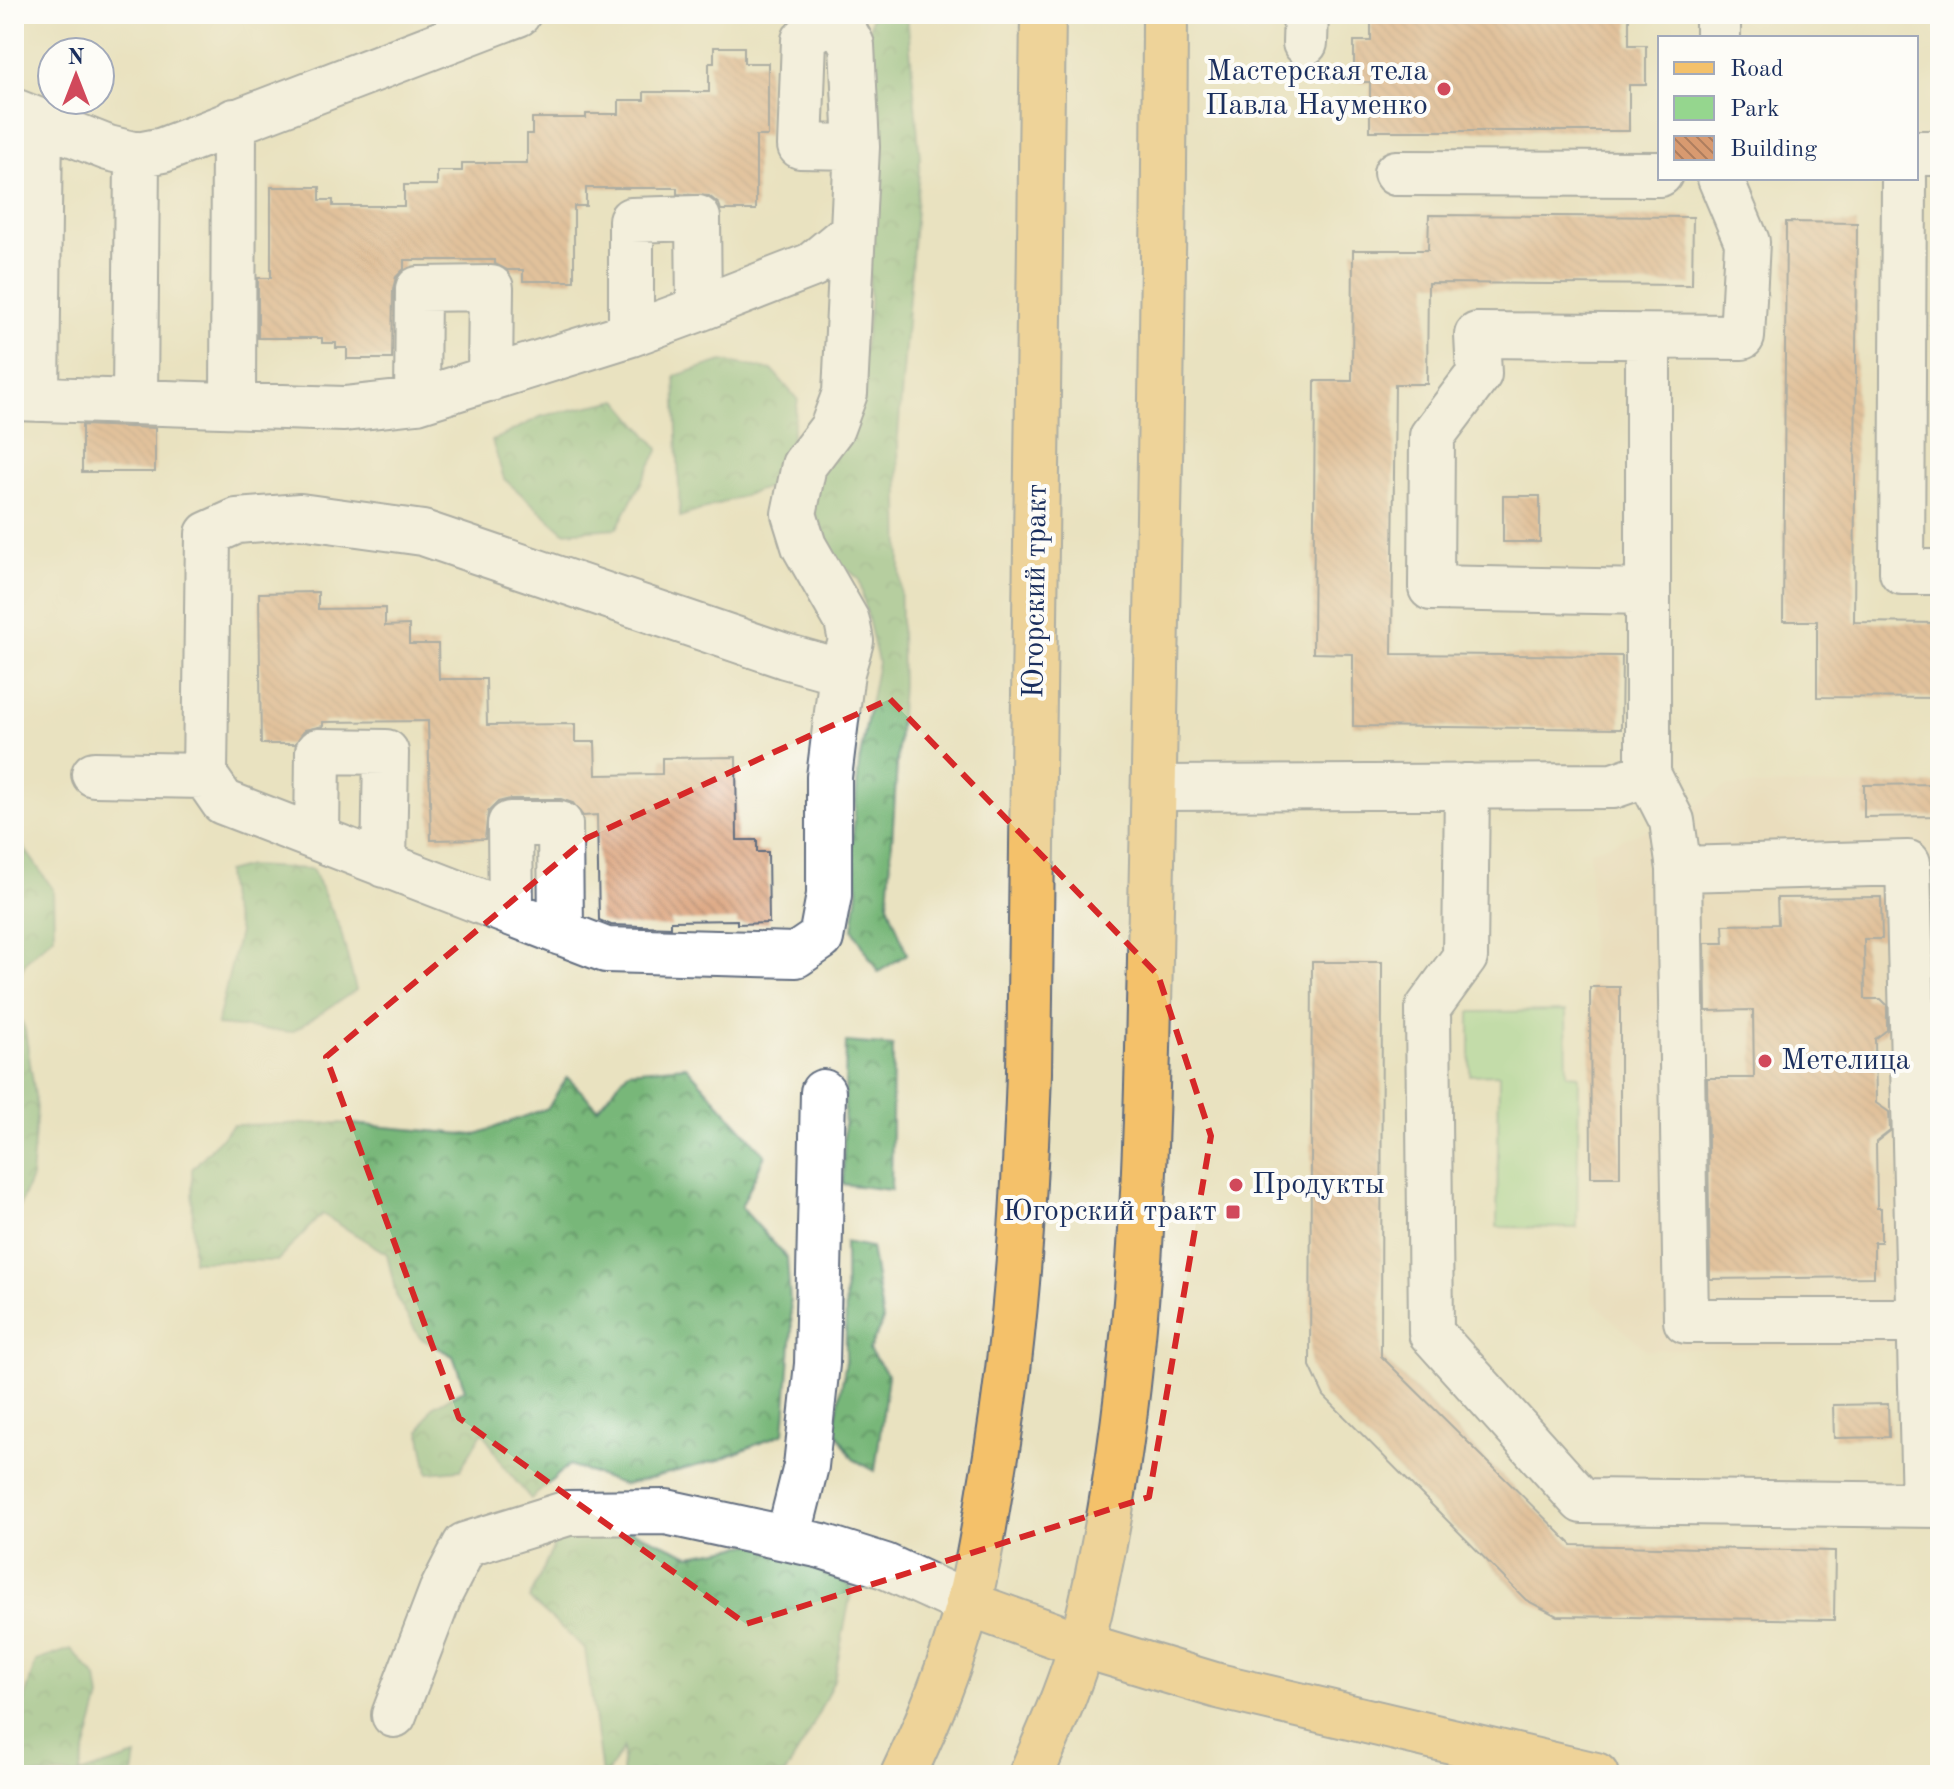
<svg xmlns="http://www.w3.org/2000/svg" width="1954" height="1789" font-family="'Old Standard TT',serif">
  <style>
    .built { fill: #ead8ba }
    .green { fill: #95d68e; stroke: #588276; stroke-width: 2 }
    .forest { fill: url(#forest-crowns); stroke: #4a736c; stroke-width: 2 }
    .building { fill: url(#building-back-hatch) }
    .lines { fill: none; stroke-linecap: round; stroke-linejoin: round }
    .minor-casing { stroke: #636e80; stroke-width: 48 }
    .major-casing { stroke: #636e80; stroke-width: 48 }
    .minor { stroke: #fff; stroke-width: 44 }
    .major { stroke: #f4c16b; stroke-width: 44 }
    .marked { fill: none; stroke: #d62828; stroke-width: 6; stroke-dasharray: 16 10; stroke-linejoin: round }
    .poi-dot { fill: #d1495b; stroke: #fdfcf7; stroke-width: 3 }
    .labels { text-anchor: middle; dominant-baseline: central; stroke-width: 8; stroke-linejoin: round; paint-order: stroke }
    .poi-label { font-size: 30px; fill: #1b2f5e; stroke: #fdfcf7; text-anchor: end }
    .street-label { font-size: 30px; fill: #1b2f5e; stroke: #fdfcf7 }
  </style>
  <defs>
    <pattern id="forest-crowns" width="20" height="18" patternUnits="userSpaceOnUse" patternTransform="scale(2)"><rect width="20" height="18" fill="#78b779"/><path d="M2 6a3 3 0 1 1 6 0M12 15a3 3 0 1 1 6 0" fill="none" stroke="#629566"/></pattern>
    <pattern id="building-back-hatch" width="6" height="6" patternUnits="userSpaceOnUse" patternTransform="scale(2)"><rect width="6" height="6" fill="#d89a70"/><path d="M-1 5l2 2M0 0l6 6M5-1l2 2" fill="none" stroke="#ae7e5f"/></pattern>
  </defs>
  <rect width="100%" height="100%" fill="#fdfcf7"/>
  <filter id="ink" filterUnits="userSpaceOnUse"><feTurbulence type="fractalNoise" baseFrequency=".0125" numOctaves="2"/><feDisplacementMap in="SourceGraphic" scale="16" xChannelSelector="R" yChannelSelector="G"/><feConvolveMatrix kernelMatrix="1 2 1 2 8 2 1 2 1" color-interpolation-filters="sRGB"/></filter>
  <filter id="wash" filterUnits="userSpaceOnUse"><feTurbulence type="fractalNoise" baseFrequency=".006" numOctaves="4" result="noise"/><feDisplacementMap in="SourceGraphic" scale="32" xChannelSelector="R" yChannelSelector="G"/><feGaussianBlur stdDeviation="1.8" result="paint"/><feColorMatrix in="noise" values="0 0 0 0 0 0 0 0 0 0 0 0 0 0 0 0 0 1.4 0 .05"/><feComposite in="paint" operator="in"/></filter>
  <g filter="url(#wash)">
    <rect width="100%" height="100%" fill="#e9e2c0"/>
    <path class="built" d="M 1940,784 L 1940,1344 L 1646,1350 L 1592,1301 L 1590,851 L 1672,821 L 1726,786 Z"/>
    <path class="green" d="M 1566,1011 L 1567,1074 L 1579,1075 L 1577,1228 L 1497,1227 L 1499,1074 L 1470,1075 L 1470,1012 Z"/>
    <path class="forest" d="M 872,14 L 907,14 L 920,158 L 898,436 L 902,685 L 888,904 L 907,954 L 878,972 L 853,929 L 858,890 L 852,846 L 859,763 L 878,662 L 859,579 L 811,538 L 816,447 L 851,442 L 870,305 L 864,63 Z
      M 722,361 L 772,370 L 798,400 L 791,441 L 772,486 L 680,517 L 675,376 Z
      M 618,400 L 659,449 L 617,528 L 564,532 L 504,479 L 492,441 L 542,416 Z
      M 14,841 L 20,842 L 53,889 L 54,936 L 27,960 L 14,985 Z
      M 249,866 L 312,869 L 340,928 L 356,990 L 292,1032 L 217,1025 L 239,932 L 229,902 L 226,872 Z
      M 14,1003 L 25,1030 L 37,1108 L 31,1178 L 14,1219 Z
      M 846,1042 L 893,1046 L 891,1190 L 843,1184 Z
      M 686,1066 L 765,1155 L 741,1207 L 787,1258 L 792,1330 L 784,1433 L 719,1460 L 624,1485 L 569,1465 L 531,1499 L 503,1466 L 483,1431 L 460,1470 L 428,1473 L 420,1431 L 432,1407 L 465,1389 L 453,1356 L 420,1338 L 397,1299 L 387,1254 L 322,1214 L 277,1261 L 193,1261 L 192,1169 L 233,1125 L 341,1123 L 474,1135 L 548,1108 L 567,1077 L 598,1108 L 628,1071 Z
      M 845,1242 L 871,1247 L 883,1321 L 869,1350 L 888,1375 L 875,1471 L 853,1459 L 834,1428 L 846,1361 Z
      M 618,1525 L 690,1555 L 761,1543 L 817,1559 L 852,1588 L 834,1680 L 807,1738 L 784,1775 L 622,1775 L 623,1748 L 606,1775 L 602,1775 L 585,1649 L 529,1599 L 555,1543 Z
      M 71,1649 L 97,1678 L 100,1698 L 79,1774 L 136,1756 L 133,1775 L 14,1775 L 14,1733 L 36,1661 Z"/>
    <g id="blocks">
      <path class="building" d="M 1371,14 L 1629,14 L 1629,45 L 1646,45 L 1646,85 L 1629,85 L 1629,131 L 1370,131 L 1370,82 L 1354,82 L 1354,41 L 1371,41 Z
        M 714,47 L 744,47 L 744,63 L 768,63 L 768,136 L 756,136 L 756,210 L 721,210 L 719,204 L 709,196 L 677,194 L 677,188 L 586,188 L 586,206 L 574,206 L 574,281 L 523,281 L 523,270 L 507,270 L 495,264 L 495,260 L 404,260 L 404,269 L 396,277 L 393,289 L 392,359 L 347,359 L 347,348 L 336,348 L 336,343 L 322,343 L 322,338 L 258,338 L 258,278 L 271,278 L 271,187 L 320,187 L 320,200 L 333,200 L 333,206 L 404,206 L 404,185 L 437,185 L 437,171 L 462,171 L 462,163 L 527,163 L 527,134 L 532,134 L 532,118 L 586,118 L 586,114 L 619,114 L 619,100 L 644,100 L 644,92 L 709,92 L 709,63 L 714,63 Z
        M 1429,215 L 1693,217 L 1692,285 L 1428,283 L 1427,384 L 1395,384 L 1392,654 L 1622,656 L 1621,729 L 1353,726 L 1353,654 L 1313,653 L 1315,381 L 1352,381 L 1353,250 L 1428,250 Z
        M 1786,222 L 1857,223 L 1854,622 L 1940,623 L 1940,698 L 1817,697 L 1817,621 L 1783,621 Z
        M 82,425 L 155,428 L 155,472 L 82,472 Z
        M 1503,496 L 1540,496 L 1540,542 L 1503,542 Z
        M 318,592 L 318,609 L 385,608 L 385,626 L 409,625 L 409,644 L 438,644 L 439,679 L 486,679 L 487,725 L 575,724 L 575,742 L 595,742 L 596,775 L 662,774 L 662,758 L 736,757 L 737,840 L 757,840 L 757,852 L 768,852 L 769,923 L 737,924 L 737,920 L 671,921 L 671,927 L 611,925 L 599,920 L 597,815 L 583,816 L 573,803 L 561,799 L 510,799 L 498,802 L 488,812 L 485,839 L 431,840 L 428,721 L 323,722 L 323,726 L 305,730 L 295,744 L 261,744 L 259,593 Z
        M 1940,784 L 1940,816 L 1864,817 L 1864,785 Z
        M 1881,897 L 1882,939 L 1864,939 L 1865,999 L 1881,999 L 1887,1005 L 1887,1030 L 1875,1039 L 1876,1103 L 1889,1112 L 1890,1131 L 1876,1142 L 1877,1208 L 1881,1208 L 1881,1242 L 1874,1242 L 1874,1277 L 1710,1279 L 1707,1078 L 1754,1078 L 1753,1010 L 1706,1011 L 1705,943 L 1724,943 L 1723,925 L 1778,924 L 1777,898 Z
        M 1312,962 L 1382,962 L 1381,1356 L 1572,1545 L 1835,1551 L 1834,1620 L 1557,1616 L 1526,1600 L 1324,1396 L 1310,1366 Z
        M 1590,987 L 1620,987 L 1620,1177 L 1591,1177 Z
        M 1888,1404 L 1889,1437 L 1834,1438 L 1833,1405 Z"/>
    </g>
  </g>
  <g filter="url(#ink)">
    <use href="#blocks" fill-opacity="0" stroke="#636e80" stroke-width="2"/>
    <g class="lines">
      <defs>
        <path id="minor" d="M 830,14 L 804,40 L 800,146 L 857,147
          M 835,14 L 852,45 L 857,147 L 845,393 L 832,428 L 804,465 L 794,514 L 804,546 L 847,621 L 851,641 L 842,672 L 829,777 L 829,895 L 821,938 L 796,955 L 606,950 L 223,802 L 205,776 L 208,534 L 237,521 L 300,516 L 423,533 L 785,656 L 842,672
          M 1718,14 L 1718,38
          M 1305,43 L 1306,14
          M 14,111 L 108,148 L 137,155 L 163,150 L 518,14
          M 1916,153 L 1940,153
          M 1396,173 L 1660,174
          M 1904,178 L 1902,572 L 1940,572
          M 631,334 L 631,220 L 698,218 L 699,309
          M 1648,337 L 1648,774 L 1672,821 L 1679,869 L 1686,1321 L 1919,1321
          M 14,398 L 344,409 L 417,401 L 631,334 L 699,309 L 812,265 L 853,231
          M 37,399 L 40,121
          M 417,401 L 418,289 L 491,288 L 490,379
          M 135,402 L 137,155
          M 233,405 L 234,121
          M 1648,592 L 1431,588 L 1432,436 L 1479,374 L 1477,335 L 1742,337 L 1747,242 L 1720,178
          M 94,774 L 205,776
          M 1467,786 L 1465,957 L 1428,1008 L 1431,1333 L 1582,1501 L 1940,1505
          M 1154,788 L 1613,786 L 1648,774
          M 317,838 L 318,751 L 386,752 L 384,865
          M 1679,869 L 1908,863 L 1924,1505
          M 511,913 L 510,824 L 560,824 L 561,933
          M 788,1538 L 806,1466 L 817,1364 L 823,1092
          M 394,1715 L 441,1592 L 465,1545 L 568,1513 L 666,1512 L 822,1546 L 885,1566 L 968,1604"/>
        <path id="major" d="M 968,1604 L 1082,1645 L 1218,1686 L 1596,1775
          M 903,1775 C 929,1721 952,1662 968,1604 C 978,1567 984,1528 990,1491 C 1015,1352 1024,1213 1029,1073 L 1043,14
          M 1031,1775 C 1049,1732 1070,1687 1082,1642 C 1148,1388 1146,1122 1152,862 C 1158,579 1164,297 1165,14"/>
      </defs>
      <use href="#minor" class="minor-casing"/>
      <use href="#major" class="major-casing"/>
      <use href="#minor" class="minor"/>
      <use href="#major" class="major"/>
    </g>
  </g>
  <path d="M0 0H1954V1789H0ZM 890,699 L 1158,975 L 1211,1136 L 1149,1497 L 746,1624 L 459,1418 L 326,1057 L 587,838 Z" fill="#e9e2c0" fill-opacity=".55" fill-rule="evenodd"/>
  <path class="marked" d="M 890,699 L 1158,975 L 1211,1136 L 1149,1497 L 746,1624 L 459,1418 L 326,1057 L 587,838 Z"/>
  <g class="poi-dot">
    <circle cx="1444" cy="89" r="8"/>
    <circle cx="1765" cy="1061" r="8"/>
    <circle cx="1236" cy="1185" r="8"/>
    <rect x="1225" y="1204" width="16" height="16" rx="4"/>
  </g>
  <g class="labels">
    <g class="poi-label">
      <text x="1428" y="72">Мастерская тела<tspan x="1428" dy="34">Павла Науменко</tspan></text>
      <text x="1781" y="1061" text-anchor="start">Метелица</text>
      <text x="1252" y="1185" text-anchor="start">Продукты</text>
      <text x="1217" y="1212">Югорский тракт</text>
    </g>
    <g class="street-label">
      <text transform="translate(1036 591) rotate(-89)">Югорский тракт</text>
    </g>
  </g>
  <rect width="1954" height="1789" fill="none" stroke="#fdfcf7" stroke-width="48"/>
  <rect x="1658" y="36" width="260" height="144" fill="#fdfcf7" stroke="#a3aaba" stroke-width="2"/>
  <rect x="1674" y="62" width="40" height="12" fill="#f4c16b" stroke="#a3aaba" stroke-width="2"/>
  <text x="1730" y="76" font-size="24" fill="#1b2f5e">Road</text>
  <rect x="1674" y="96" width="40" height="24" fill="#95d68e" stroke="#a3aaba" stroke-width="2"/>
  <text x="1730" y="116" font-size="24" fill="#1b2f5e">Park</text>
  <rect x="1674" y="136" width="40" height="24" fill="url(#building-back-hatch)" stroke="#a3aaba" stroke-width="2"/>
  <text x="1730" y="156" font-size="24" fill="#1b2f5e">Building</text>
  <g transform="translate(76 76)"><circle r="38" fill="#fdfcf7" stroke="#a3aaba" stroke-width="2"/>
  <path d="M0-6L14 30L0 20L-14 30Z" fill="#d1495b"/>
  <text y="-12" font-size="22" font-weight="bold" text-anchor="middle" fill="#1b2f5e">N</text>
  </g>
</svg>
